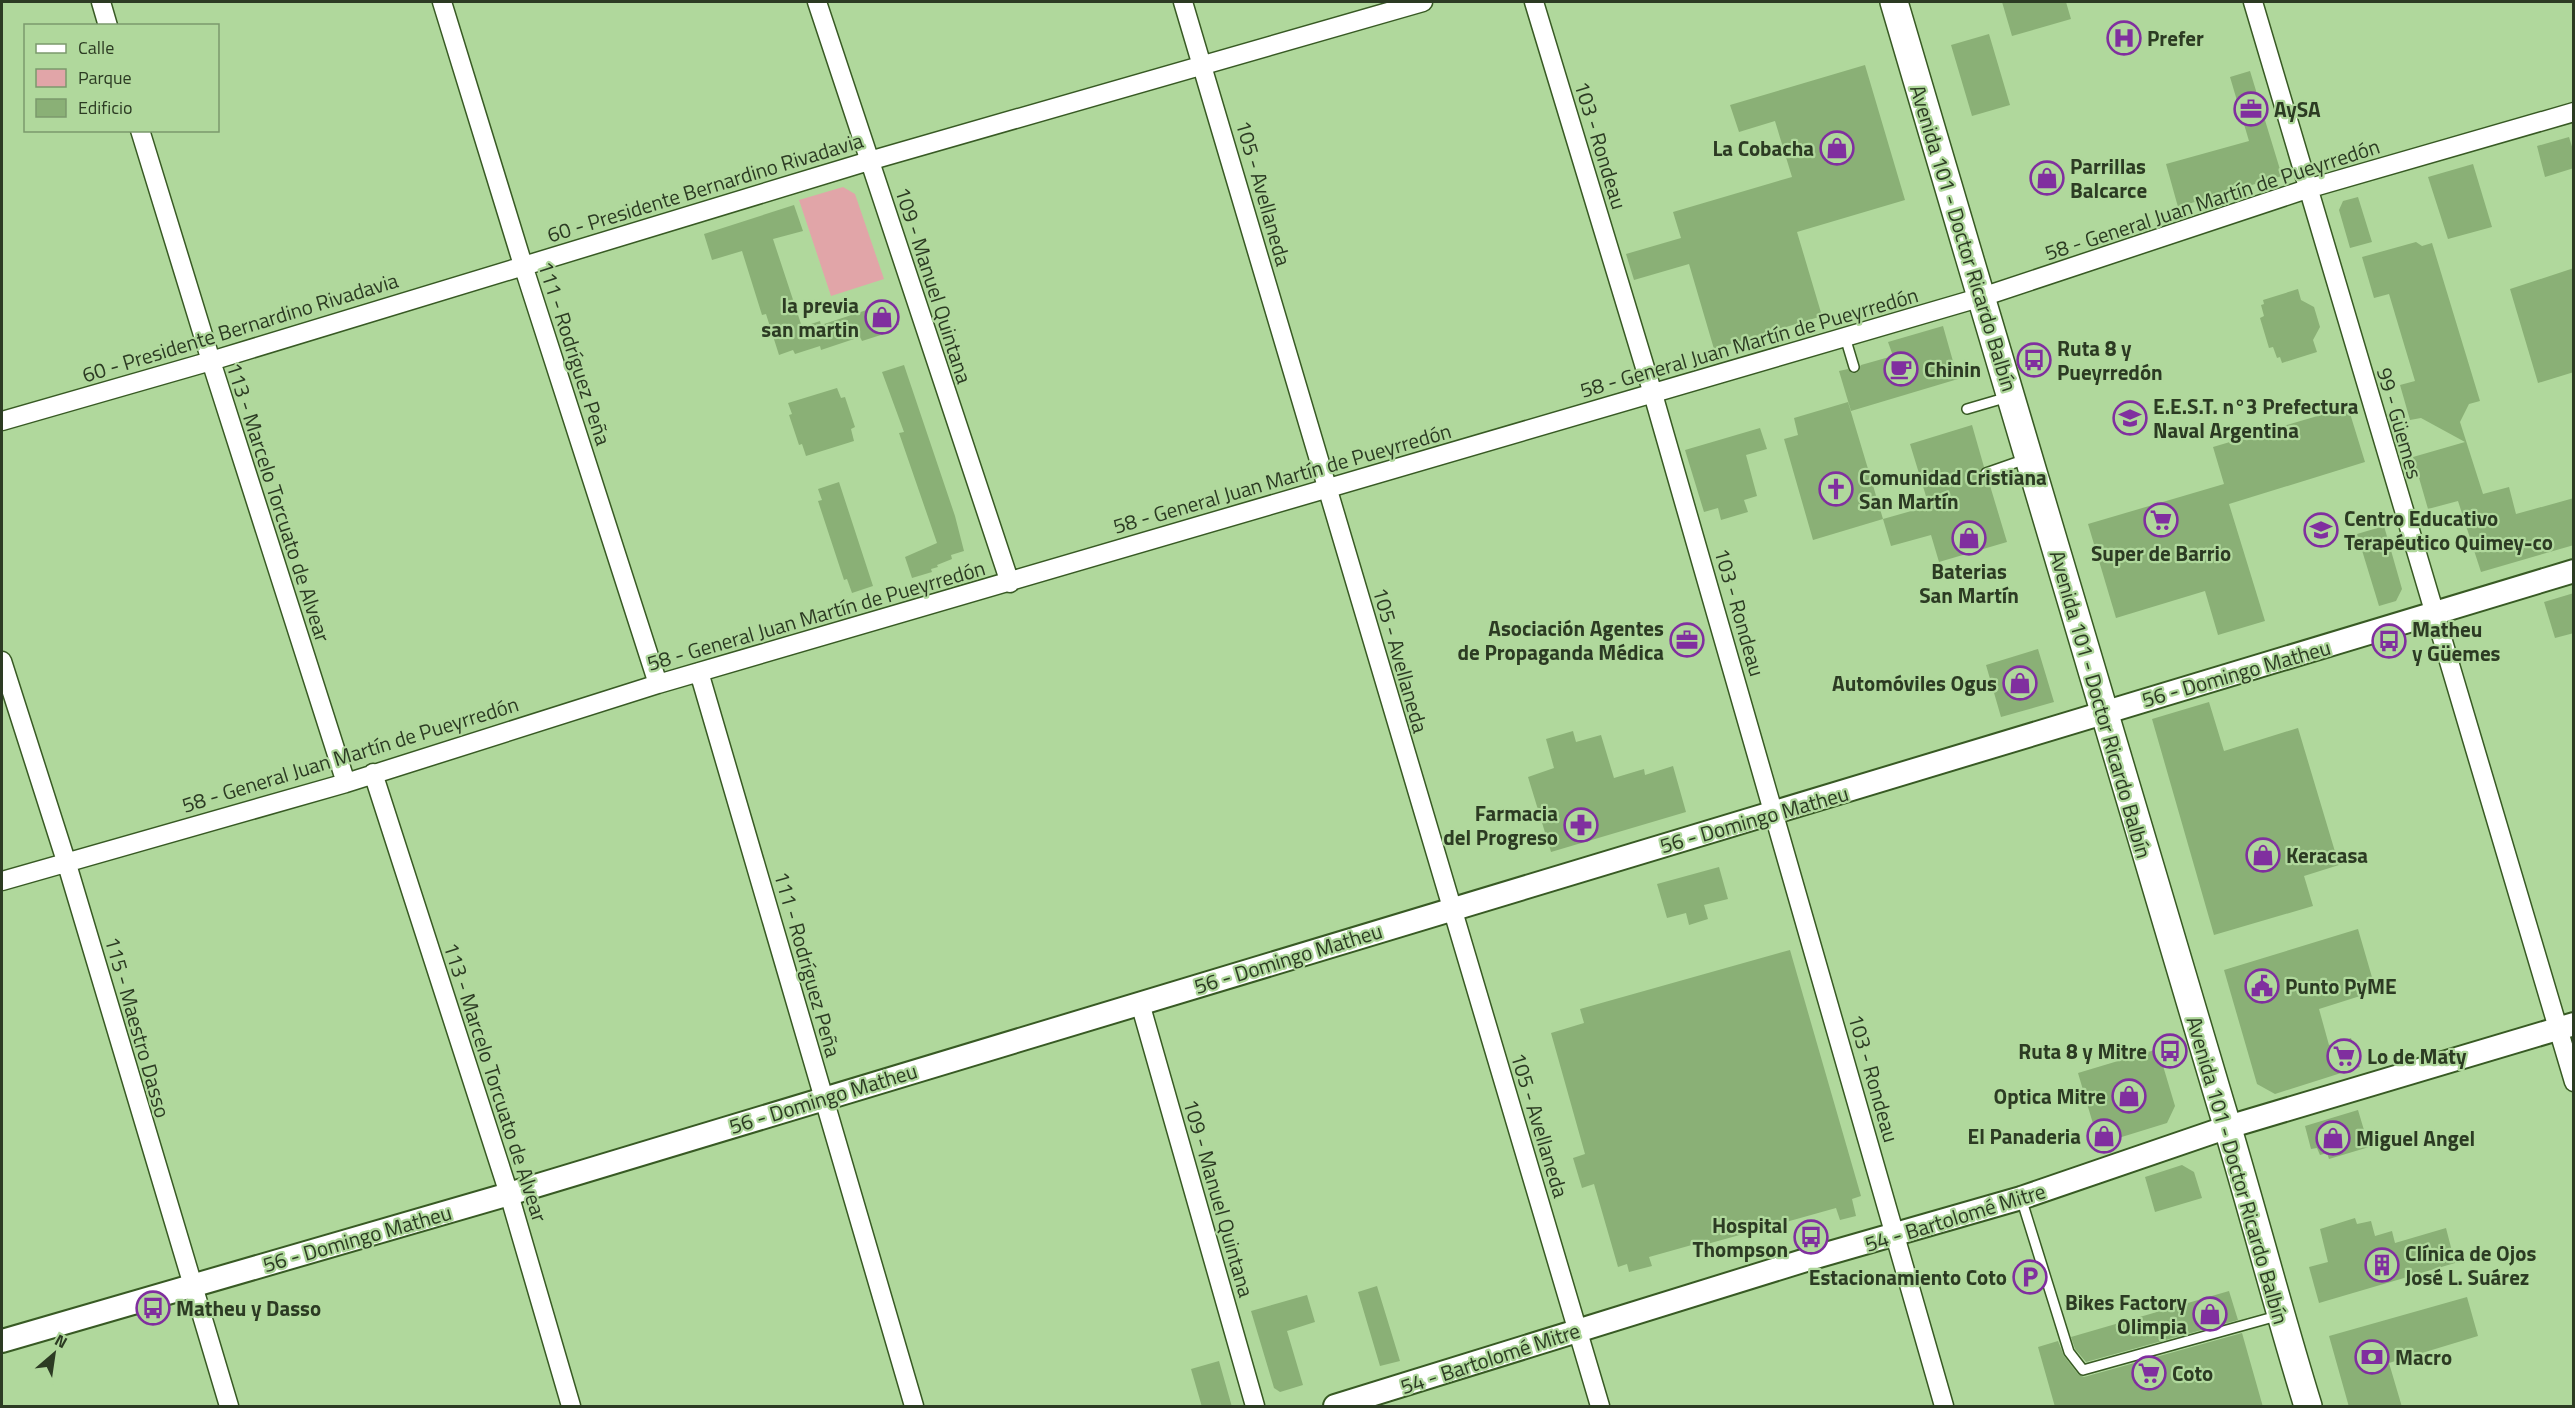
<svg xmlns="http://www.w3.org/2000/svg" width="2575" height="1408" font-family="'Titillium Web',sans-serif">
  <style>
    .green { fill: #e1a5a8 }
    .building { fill: #8ab076 }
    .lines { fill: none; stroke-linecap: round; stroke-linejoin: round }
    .service-casing { stroke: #385a24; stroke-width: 12 }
    .minor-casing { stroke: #385a24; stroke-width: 21 }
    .tertiary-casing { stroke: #385a24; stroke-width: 26 }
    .primary-casing { stroke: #385a24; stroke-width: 30 }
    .service { stroke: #fff; stroke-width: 9 }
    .minor { stroke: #fff; stroke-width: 18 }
    .tertiary { stroke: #fff; stroke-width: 22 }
    .primary { stroke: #fff; stroke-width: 27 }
    .labels { text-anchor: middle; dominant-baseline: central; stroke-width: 4.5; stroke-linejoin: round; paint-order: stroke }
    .poi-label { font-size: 21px; font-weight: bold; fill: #2c3b23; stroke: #b0d89c; text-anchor: start }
    .street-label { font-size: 21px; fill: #2c3b23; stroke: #b0d89c }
  </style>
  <rect width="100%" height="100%" fill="#b0d89c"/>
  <path class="green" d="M 843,187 L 855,194 L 884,279 L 831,296 L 799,200 Z"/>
  <path class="building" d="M 2002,2 L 2066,2 L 2071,19 L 2012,36 Z
    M 1989,34 L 2010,105 L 1972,116 L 1951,45 Z
    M 1865,65 L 1905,200 L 1797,232 L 1822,316 L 1714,349 L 1689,264 L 1634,280 L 1626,254 L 1681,238 L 1673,212 L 1792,177 L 1775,121 L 1739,132 L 1730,105 Z
    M 2250,71 L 2282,176 L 2178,207 L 2166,164 L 2249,141 L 2230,77 Z
    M 2569,137 L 2574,153 L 2574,168 L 2545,177 L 2537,146 Z
    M 2473,164 L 2492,227 L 2448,239 L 2428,177 Z
    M 2358,197 L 2372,242 L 2350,248 L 2339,210 L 2343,201 Z
    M 794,205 L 803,231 L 773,239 L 802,327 L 820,321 L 821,325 L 891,302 L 899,325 L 885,327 L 887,333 L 862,341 L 860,337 L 821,350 L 820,346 L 795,354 L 793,350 L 779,355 L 766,314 L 762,315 L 742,251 L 712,260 L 704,234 Z
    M 2416,242 L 2422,246 L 2432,243 L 2480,401 L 2469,404 L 2460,422 L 2483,494 L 2509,487 L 2516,514 L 2574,498 L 2574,545 L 2481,572 L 2458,501 L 2428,509 L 2413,457 L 2465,442 L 2421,418 L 2410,420 L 2400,385 L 2415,381 L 2389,294 L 2374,298 L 2362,257 Z
    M 2574,268 L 2574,372 L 2538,383 L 2510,289 Z
    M 2298,289 L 2301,300 L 2314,307 L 2320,327 L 2313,340 L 2317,352 L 2282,363 L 2280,357 L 2277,358 L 2273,347 L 2269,348 L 2260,318 L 2264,316 L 2261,305 L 2264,304 L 2263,300 Z
    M 1943,326 L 1958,379 L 1851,411 L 1839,371 L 1848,369 L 1852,373 L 1856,373 L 1861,365 L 1893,356 L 1888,342 Z
    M 904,365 L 955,516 L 964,551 L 951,555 L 952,559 L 937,565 L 938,567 L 931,569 L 932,572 L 912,578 L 905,557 L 937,543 L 899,433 L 904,432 L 882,372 Z
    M 837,388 L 841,398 L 845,397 L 855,427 L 851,429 L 854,441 L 806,456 L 802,444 L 799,445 L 789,415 L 792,414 L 788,403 Z
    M 1848,402 L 1883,519 L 1813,540 L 1784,439 L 1798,435 L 1794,418 Z
    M 2348,407 L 2365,462 L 2229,504 L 2265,621 L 2218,635 L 2205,591 L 2116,618 L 2088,524 L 2224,484 L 2213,447 Z
    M 1972,425 L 1984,467 L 1980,475 L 1982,478 L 1988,479 L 2007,542 L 1939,562 L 1931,535 L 1891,546 L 1883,519 L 1929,506 L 1910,444 Z
    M 1760,428 L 1767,449 L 1746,455 L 1757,496 L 1744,500 L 1748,512 L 1721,520 L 1718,508 L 1704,512 L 1685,450 Z
    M 839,482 L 873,586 L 852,593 L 847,579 L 844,580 L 818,501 L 822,500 L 818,489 Z
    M 2384,526 L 2402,589 L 2396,601 L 2379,606 L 2357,534 Z
    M 2574,593 L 2574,633 L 2555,638 L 2544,602 Z
    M 2038,649 L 2054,702 L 2001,717 L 1986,665 Z
    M 2209,702 L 2224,751 L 2298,728 L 2339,865 L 2304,876 L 2313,906 L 2214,935 L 2152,719 Z
    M 1573,731 L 1576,742 L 1601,735 L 1614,778 L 1644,769 L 1645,775 L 1673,766 L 1686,812 L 1551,852 L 1528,777 L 1554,768 L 1546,739 Z
    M 1719,867 L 1728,899 L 1704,905 L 1708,919 L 1689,925 L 1686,913 L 1667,918 L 1657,884 Z
    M 2358,929 L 2376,991 L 2319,1009 L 2329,1045 L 2351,1038 L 2360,1067 L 2275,1094 L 2257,1084 L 2224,970 Z
    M 1790,950 L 1861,1196 L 1852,1199 L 1856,1216 L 1840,1220 L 1836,1208 L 1718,1241 L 1707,1244 L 1706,1241 L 1649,1257 L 1652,1266 L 1629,1272 L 1627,1264 L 1618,1267 L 1594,1184 L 1582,1188 L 1573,1158 L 1585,1154 L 1551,1033 L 1584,1023 L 1580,1009 Z
    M 2158,1049 L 2175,1106 L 2167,1123 L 2099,1144 L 2078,1073 Z
    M 2358,1110 L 2369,1147 L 2329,1159 L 2327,1153 L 2320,1155 L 2317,1148 L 2311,1149 L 2305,1126 Z
    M 2182,1165 L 2194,1172 L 2202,1198 L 2155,1212 L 2145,1177 Z
    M 2355,1218 L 2357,1224 L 2371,1221 L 2375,1236 L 2392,1231 L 2395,1243 L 2446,1228 L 2455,1263 L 2319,1303 L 2309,1267 L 2328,1262 L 2320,1229 Z
    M 1377,1286 L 1400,1361 L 1380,1366 L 1358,1292 Z
    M 2229,1291 L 2238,1320 L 2086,1362 L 2075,1349 L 2071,1337 Z
    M 1307,1295 L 1315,1322 L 1287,1331 L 1303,1385 L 1280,1392 L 1274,1388 L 1251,1311 Z
    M 2467,1297 L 2478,1336 L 2389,1363 L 2402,1407 L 2349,1407 L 2329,1336 Z
    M 2242,1333 L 2263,1407 L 2055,1407 L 2038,1347 L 2058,1341 L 2064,1356 L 2078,1374 L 2084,1377 Z
    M 1219,1361 L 1232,1407 L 1202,1407 L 1191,1369 Z"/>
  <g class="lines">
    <defs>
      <path id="service" d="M 1845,337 L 1854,367
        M 1967,409 L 2008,397
        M 1986,473 L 2026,459
        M 2021,1198 L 2069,1352 L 2083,1370 L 2277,1316"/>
      <path id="minor" d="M 101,2 L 108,26
        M 442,2 L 523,265 L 658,684
        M 817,2 L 1010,583
        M 1183,2 L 1600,1406
        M 1534,2 L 1653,394 L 1944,1406
        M 2253,2 L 2574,1082
        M 140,130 L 211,361 L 346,783
        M 2,421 L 211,361 L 869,161 L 1423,2
        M 2,661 L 66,861 L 229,1406
        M 699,672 L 914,1406
        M 373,773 L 509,1194 L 571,1406
        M 2,881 L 346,783 L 658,684 L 1982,297 L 2307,189 L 2574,112
        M 1140,1003 L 1255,1406"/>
      <path id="tertiary" d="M 2,1341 L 509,1194 L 2574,571
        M 1335,1406 L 1819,1256 L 2021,1198 L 2228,1127 L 2574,1024"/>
      <path id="primary" d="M 1894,2 C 2002,369 2111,736 2220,1102 C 2251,1204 2277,1306 2308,1406"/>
    </defs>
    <use href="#service" class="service-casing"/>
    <use href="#minor" class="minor-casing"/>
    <use href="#tertiary" class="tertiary-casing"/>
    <use href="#primary" class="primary-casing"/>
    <use href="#service" class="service"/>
    <use href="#minor" class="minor"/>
    <use href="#tertiary" class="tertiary"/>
    <use href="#primary" class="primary"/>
  </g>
  <defs>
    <symbol id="hospital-ring" viewBox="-11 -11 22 22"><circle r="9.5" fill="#b0d89c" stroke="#802f9f" stroke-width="1.5"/><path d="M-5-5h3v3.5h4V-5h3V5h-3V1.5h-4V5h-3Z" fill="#802f9f"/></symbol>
    <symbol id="office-ring" viewBox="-11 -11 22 22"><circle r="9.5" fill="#b0d89c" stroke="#802f9f" stroke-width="1.5"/><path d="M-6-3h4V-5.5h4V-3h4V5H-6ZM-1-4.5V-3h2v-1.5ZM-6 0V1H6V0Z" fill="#802f9f"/></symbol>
    <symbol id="shop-ring" viewBox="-11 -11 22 22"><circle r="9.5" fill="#b0d89c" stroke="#802f9f" stroke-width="1.5"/><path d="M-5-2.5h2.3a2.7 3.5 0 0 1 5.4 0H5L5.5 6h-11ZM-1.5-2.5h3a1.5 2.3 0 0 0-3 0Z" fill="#802f9f"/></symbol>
    <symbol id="bus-ring" viewBox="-11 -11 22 22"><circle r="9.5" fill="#b0d89c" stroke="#802f9f" stroke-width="1.5"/><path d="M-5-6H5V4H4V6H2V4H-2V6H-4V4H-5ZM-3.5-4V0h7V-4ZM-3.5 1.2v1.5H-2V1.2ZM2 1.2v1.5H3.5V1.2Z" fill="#802f9f"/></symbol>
    <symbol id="cafe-ring" viewBox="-11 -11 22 22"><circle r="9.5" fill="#b0d89c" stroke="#802f9f" stroke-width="1.5"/><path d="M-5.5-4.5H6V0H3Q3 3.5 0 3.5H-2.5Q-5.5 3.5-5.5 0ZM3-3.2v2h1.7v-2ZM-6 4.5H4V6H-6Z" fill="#802f9f"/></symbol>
    <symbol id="school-ring" viewBox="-11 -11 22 22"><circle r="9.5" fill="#b0d89c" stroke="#802f9f" stroke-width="1.5"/><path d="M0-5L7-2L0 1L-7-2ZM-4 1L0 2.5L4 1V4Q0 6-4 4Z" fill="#802f9f"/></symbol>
    <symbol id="church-ring" viewBox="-11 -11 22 22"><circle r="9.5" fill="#b0d89c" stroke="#802f9f" stroke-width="1.5"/><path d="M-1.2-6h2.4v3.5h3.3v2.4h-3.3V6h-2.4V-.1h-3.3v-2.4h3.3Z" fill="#802f9f"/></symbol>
    <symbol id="supermarket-ring" viewBox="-11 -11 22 22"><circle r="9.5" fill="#b0d89c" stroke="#802f9f" stroke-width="1.5"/><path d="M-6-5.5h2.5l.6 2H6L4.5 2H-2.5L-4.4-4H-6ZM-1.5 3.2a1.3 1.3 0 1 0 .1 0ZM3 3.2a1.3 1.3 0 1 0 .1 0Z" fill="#802f9f"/></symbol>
    <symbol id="pharmacy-ring" viewBox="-11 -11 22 22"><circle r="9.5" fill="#b0d89c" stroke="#802f9f" stroke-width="1.5"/><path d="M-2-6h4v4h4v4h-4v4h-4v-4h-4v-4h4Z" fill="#802f9f"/></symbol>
    <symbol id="civic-ring" viewBox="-11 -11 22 22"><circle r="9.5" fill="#b0d89c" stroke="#802f9f" stroke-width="1.5"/><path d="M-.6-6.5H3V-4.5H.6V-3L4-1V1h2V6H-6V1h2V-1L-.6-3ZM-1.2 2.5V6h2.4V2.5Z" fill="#802f9f"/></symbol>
    <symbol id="building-ring" viewBox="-11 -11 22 22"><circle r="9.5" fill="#b0d89c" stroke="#802f9f" stroke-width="1.5"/><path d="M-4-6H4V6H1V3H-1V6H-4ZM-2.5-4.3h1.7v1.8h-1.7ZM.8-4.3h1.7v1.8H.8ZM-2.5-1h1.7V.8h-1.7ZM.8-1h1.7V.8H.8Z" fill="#802f9f"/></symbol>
    <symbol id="parking-ring" viewBox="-11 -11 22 22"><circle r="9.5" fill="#b0d89c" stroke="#802f9f" stroke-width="1.5"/><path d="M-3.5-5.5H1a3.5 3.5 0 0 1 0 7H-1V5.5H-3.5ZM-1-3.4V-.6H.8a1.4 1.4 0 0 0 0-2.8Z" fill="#802f9f"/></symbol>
    <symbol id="bank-ring" viewBox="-11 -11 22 22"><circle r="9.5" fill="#b0d89c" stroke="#802f9f" stroke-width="1.5"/><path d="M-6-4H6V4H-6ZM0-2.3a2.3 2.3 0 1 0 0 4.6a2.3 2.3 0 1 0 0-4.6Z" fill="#802f9f"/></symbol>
  </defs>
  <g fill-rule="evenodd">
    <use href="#hospital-ring" x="2105" y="19" width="38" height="38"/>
    <use href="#office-ring" x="2232" y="90" width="38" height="38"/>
    <use href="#shop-ring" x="1818" y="129" width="38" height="38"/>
    <use href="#shop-ring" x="2028" y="159" width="38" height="38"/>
    <use href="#shop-ring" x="863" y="298" width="38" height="38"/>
    <use href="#bus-ring" x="2015" y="341" width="38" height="38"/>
    <use href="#cafe-ring" x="1882" y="350" width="38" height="38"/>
    <use href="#school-ring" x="2111" y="399" width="38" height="38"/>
    <use href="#church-ring" x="1817" y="470" width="38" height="38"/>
    <use href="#supermarket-ring" x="2142" y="501" width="38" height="38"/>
    <use href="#school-ring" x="2302" y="511" width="38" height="38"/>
    <use href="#shop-ring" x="1950" y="519" width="38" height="38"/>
    <use href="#office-ring" x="1668" y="621" width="38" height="38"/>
    <use href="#bus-ring" x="2370" y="622" width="38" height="38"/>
    <use href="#shop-ring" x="2001" y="664" width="38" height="38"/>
    <use href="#pharmacy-ring" x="1562" y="806" width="38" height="38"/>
    <use href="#shop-ring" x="2244" y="836" width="38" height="38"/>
    <use href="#civic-ring" x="2243" y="967" width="38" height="38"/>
    <use href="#bus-ring" x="2151" y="1032" width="38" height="38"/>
    <use href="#supermarket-ring" x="2325" y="1037" width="38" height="38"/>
    <use href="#shop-ring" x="2110" y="1077" width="38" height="38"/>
    <use href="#shop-ring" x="2085" y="1117" width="38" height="38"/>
    <use href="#shop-ring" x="2314" y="1119" width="38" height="38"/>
    <use href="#bus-ring" x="1792" y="1218" width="38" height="38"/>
    <use href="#building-ring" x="2363" y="1246" width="38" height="38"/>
    <use href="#parking-ring" x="2011" y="1258" width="38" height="38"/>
    <use href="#bus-ring" x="134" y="1289" width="38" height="38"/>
    <use href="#shop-ring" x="2191" y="1295" width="38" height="38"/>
    <use href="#bank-ring" x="2353" y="1338" width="38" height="38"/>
    <use href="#supermarket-ring" x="2130" y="1354" width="38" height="38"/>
  </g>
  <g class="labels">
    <g class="poi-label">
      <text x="2147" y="38">Prefer</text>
      <text x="2274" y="109">AySA</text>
      <text x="1814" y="148" text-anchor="end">La Cobacha</text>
      <text x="2070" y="166">Parrillas<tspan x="2070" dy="24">Balcarce</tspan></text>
      <text x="859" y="305" text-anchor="end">la previa<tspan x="859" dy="24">san martin</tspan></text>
      <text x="2057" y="348">Ruta 8 y<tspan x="2057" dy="24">Pueyrredón</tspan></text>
      <text x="1924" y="369">Chinin</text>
      <text x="2153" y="406">E.E.S.T. n°3 Prefectura<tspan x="2153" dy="24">Naval Argentina</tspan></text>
      <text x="1859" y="477">Comunidad Cristiana<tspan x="1859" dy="24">San Martín</tspan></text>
      <text x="2344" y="518">Centro Educativo<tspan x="2344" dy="24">Terapéutico Quimey-co</tspan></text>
      <text x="2161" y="553" text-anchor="middle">Super de Barrio</text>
      <text x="1969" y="571" text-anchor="middle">Baterias<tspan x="1969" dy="24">San Martín</tspan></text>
      <text x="1664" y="628" text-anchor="end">Asociación Agentes<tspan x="1664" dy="24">de Propaganda Médica</tspan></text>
      <text x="2412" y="629">Matheu<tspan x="2412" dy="24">y Güemes</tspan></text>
      <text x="1997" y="683" text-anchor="end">Automóviles Ogus</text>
      <text x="1558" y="813" text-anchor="end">Farmacia<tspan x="1558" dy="24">del Progreso</tspan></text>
      <text x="2286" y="855">Keracasa</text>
      <text x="2285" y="986">Punto PyME</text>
      <text x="2147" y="1051" text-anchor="end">Ruta 8 y Mitre</text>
      <text x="2367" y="1056">Lo de Maty</text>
      <text x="2106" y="1096" text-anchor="end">Optica Mitre</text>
      <text x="2081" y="1136" text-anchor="end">El Panaderia</text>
      <text x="2356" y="1138">Miguel Angel</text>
      <text x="1788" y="1225" text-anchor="end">Hospital<tspan x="1788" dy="24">Thompson</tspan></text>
      <text x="2405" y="1253">Clínica de Ojos<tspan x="2405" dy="24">José L. Suárez</tspan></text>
      <text x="2007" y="1277" text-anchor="end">Estacionamiento Coto</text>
      <text x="2187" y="1302" text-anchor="end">Bikes Factory<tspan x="2187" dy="24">Olimpia</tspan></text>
      <text x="176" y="1308">Matheu y Dasso</text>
      <text x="2395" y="1357">Macro</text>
      <text x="2172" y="1373">Coto</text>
    </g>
    <g class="street-label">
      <text transform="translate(1601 145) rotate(73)">103 - Rondeau</text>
      <text transform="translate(705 187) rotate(-17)">60 - Presidente Bernardino Rivadavia</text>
      <text transform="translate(1264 193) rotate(74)">105 - Avellaneda</text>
      <text transform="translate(2212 199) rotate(-18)">58 - General Juan Martín de Pueyrredón</text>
      <text transform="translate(1964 238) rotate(73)">Avenida 101 - Doctor Ricardo Balbín</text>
      <text transform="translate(934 285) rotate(72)">109 - Manuel Quintana</text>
      <text transform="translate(240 327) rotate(-17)">60 - Presidente Bernardino Rivadavia</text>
      <text transform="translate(1749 342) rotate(-16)">58 - General Juan Martín de Pueyrredón</text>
      <text transform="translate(575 353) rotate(72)">111 - Rodríguez Peña</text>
      <text transform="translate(2400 423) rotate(74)">99 - Güemes</text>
      <text transform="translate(1282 478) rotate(-16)">58 - General Juan Martín de Pueyrredón</text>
      <text transform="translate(279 502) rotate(72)">113 - Marcelo Torcuato de Alvear</text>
      <text transform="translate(1740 612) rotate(74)">103 - Rondeau</text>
      <text transform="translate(816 615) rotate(-16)">58 - General Juan Martín de Pueyrredón</text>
      <text transform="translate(1401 660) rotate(74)">105 - Avellaneda</text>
      <text transform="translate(2236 673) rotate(-16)">56 - Domingo Matheu</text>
      <text transform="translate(2101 704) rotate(74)">Avenida 101 - Doctor Ricardo Balbín</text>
      <text transform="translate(350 754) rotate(-17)">58 - General Juan Martín de Pueyrredón</text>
      <text transform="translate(1754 819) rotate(-16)">56 - Domingo Matheu</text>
      <text transform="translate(1288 958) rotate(-17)">56 - Domingo Matheu</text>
      <text transform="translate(808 964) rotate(74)">111 - Rodríguez Peña</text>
      <text transform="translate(138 1027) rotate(74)">115 - Maestro Dasso</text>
      <text transform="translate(1874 1078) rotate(74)">103 - Rondeau</text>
      <text transform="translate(496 1082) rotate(72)">113 - Marcelo Torcuato de Alvear</text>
      <text transform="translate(823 1098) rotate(-17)">56 - Domingo Matheu</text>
      <text transform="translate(1540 1125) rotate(73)">105 - Avellaneda</text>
      <text transform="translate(2238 1170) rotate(74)">Avenida 101 - Doctor Ricardo Balbín</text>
      <text transform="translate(1219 1198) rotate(74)">109 - Manuel Quintana</text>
      <text transform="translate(1955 1217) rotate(-17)">54 - Bartolomé Mitre</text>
      <text transform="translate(357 1238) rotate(-16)">56 - Domingo Matheu</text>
      <text transform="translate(1490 1358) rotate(-18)">54 - Bartolomé Mitre</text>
    </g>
  </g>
  <rect width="2575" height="1408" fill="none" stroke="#2c3b23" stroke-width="6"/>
  <rect x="24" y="24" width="195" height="108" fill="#b0d89c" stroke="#7b996c" stroke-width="1.5"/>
  <rect x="36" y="44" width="30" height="9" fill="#ffffff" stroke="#7b996c" stroke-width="1.5"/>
  <text x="78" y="54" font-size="18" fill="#2c3b23">Calle</text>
  <rect x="36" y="69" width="30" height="18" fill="#e1a5a8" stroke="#7b996c" stroke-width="1.5"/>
  <text x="78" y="84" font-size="18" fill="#2c3b23">Parque</text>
  <rect x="36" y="99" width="30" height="18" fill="#8ab076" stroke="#7b996c" stroke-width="1.5"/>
  <text x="78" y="114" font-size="18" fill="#2c3b23">Edificio</text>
  <g transform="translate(54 1354) rotate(29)" stroke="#b0d89c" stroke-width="4.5" paint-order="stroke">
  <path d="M0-4.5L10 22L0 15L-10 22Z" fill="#2c3b23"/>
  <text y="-9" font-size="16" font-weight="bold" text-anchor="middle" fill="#2c3b23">N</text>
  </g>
</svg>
